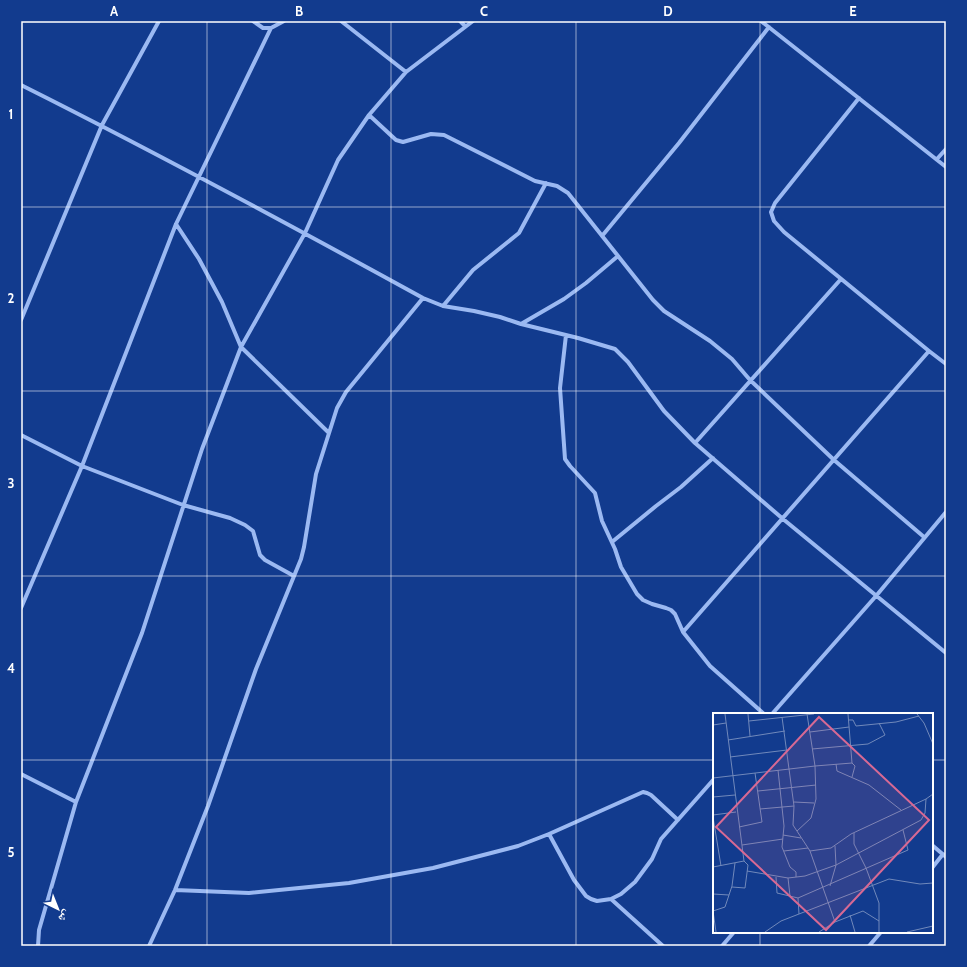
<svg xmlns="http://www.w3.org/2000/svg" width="967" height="967" font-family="Cabin,'Noto Naskh Arabic',sans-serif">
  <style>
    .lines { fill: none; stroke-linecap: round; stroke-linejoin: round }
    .street { stroke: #9bb9f2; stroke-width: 4 }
    .grid { fill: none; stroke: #fff; stroke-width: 1; stroke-opacity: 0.55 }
    .inset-road { fill: none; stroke: #7189bb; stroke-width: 1 }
    .view { fill: #d76994; fill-opacity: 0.15; stroke: #d76994; stroke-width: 2 }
    .inset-edge { fill: none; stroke: #fff; stroke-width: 2 }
    .neatline { fill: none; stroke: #fff; stroke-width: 1.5 }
    .grid-label { font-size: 13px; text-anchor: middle; font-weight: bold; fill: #fff }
  </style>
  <rect width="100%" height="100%" fill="#123b8e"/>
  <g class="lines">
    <path class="street" d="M 341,21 L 406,72
      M 460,21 L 465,26
      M 761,21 L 946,167
      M 271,28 L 284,21
      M 21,85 C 157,153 290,225 423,298 L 443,306 L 474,311 L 500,317 L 521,324 L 578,338 L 615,349 L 628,362 L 664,411 L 695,443 L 783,519 L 946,653
      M 859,98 L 775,203 L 771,212 L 774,221 L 784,232 L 929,351 L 946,364
      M 369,115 L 396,140 L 403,142 L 431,134 L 444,135 L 535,181 L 557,186 L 568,193 L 653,300 L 664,311 L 710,341 L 732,359 L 750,380 L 834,460 L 924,537
      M 937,159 L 946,149
      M 176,224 L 199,259 L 222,302 L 241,347 L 328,432
      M 602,236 L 679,143 L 769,27
      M 443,306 L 473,270 L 519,233 L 546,183
      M 21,320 L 102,125 L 159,21
      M 521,324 L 564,299 L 586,283 L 618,256
      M 566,335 L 560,388 L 565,459 L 570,466 L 595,493 L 602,521 L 615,549 L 621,567 L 637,594 L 643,600 L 652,604 L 666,608 L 671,610 L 675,614 L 683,632 L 710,666 L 764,714
      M 21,435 L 82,466 L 183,505 L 230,518 L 245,525 L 253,531 L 260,555 L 265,560 L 294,576
      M 695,443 L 841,279
      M 612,542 L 656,506 L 681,487 L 713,458
      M 21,608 L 82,466 L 176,224 L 271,28 L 263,28 L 253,21
      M 683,632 L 929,351
      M 772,714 L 876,596 L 946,512
      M 21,774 L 76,802
      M 549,834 L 574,880 L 586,896 L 591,899 L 597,901 L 611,899 L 621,894 L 635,882 L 652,859 L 661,839 L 714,779
      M 932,845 L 946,857
      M 932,868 L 943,854
      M 175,890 L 249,893 L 349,883 L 433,868 L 518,846 L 549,834 L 643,792 L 647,793 L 651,795 L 678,820
      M 611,899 L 663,946
      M 38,946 L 39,930 L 76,802 L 142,633 L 202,449 L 241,347 L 305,233 L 338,160 L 369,115 L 406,72 L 473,21
      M 149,946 L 175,890 L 208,806 L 256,669 L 301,559 L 304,547 L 316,474 L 337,408 L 346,392 L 423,298
      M 722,946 L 734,932
      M 869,946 L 881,932"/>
  </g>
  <path class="grid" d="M 207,21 L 207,946M 391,21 L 391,946M 576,21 L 576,946M 760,21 L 760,714M 21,207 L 946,207M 21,391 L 946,391M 21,576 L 946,576M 21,760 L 714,760M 932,760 L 946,760M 760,932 L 760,946"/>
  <g transform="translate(713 713)">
    <rect width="220" height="220" fill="#123b8e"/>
    <path class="inset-road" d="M 12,1 L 31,148 L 35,152 L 32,175 L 19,174M 35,1 L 37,23M 135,1 L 139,50 L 142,53 L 139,64M 204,1 L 211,10 L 220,31M 69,4 L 81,93 L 80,112 L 97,138 L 122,209 L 106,219M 136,7 L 140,7 L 143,13 L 183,9 L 206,3M 36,8 L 101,1M 0,12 L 13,10M 97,19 L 136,14M 15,27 L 72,18M 99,36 L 155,31 L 172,22 L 166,10M 17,44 L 74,37M 123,51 L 124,58 L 156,72 L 188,97M 65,57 L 71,113 L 69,134 L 77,154 L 83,159 L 83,164M 0,65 L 102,53 L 94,1M 45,78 L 103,72M 0,84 L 22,82M 81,89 L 101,90M 47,96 L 81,93M 0,102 L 23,99M 0,104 L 8,153M 26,114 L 49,109 L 42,60M 84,118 L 98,105 L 103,86 L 102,53 L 139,50M 141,120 L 141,131 L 153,155 L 166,190 L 166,219M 70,122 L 88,125M 29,132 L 70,126M 71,138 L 95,135M 97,138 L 118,135 L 138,121 L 213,86 L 220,81M 0,154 L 31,148M 34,158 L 75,165 L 92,163 L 123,152 L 208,107 L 212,100 L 213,86M 63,164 L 64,180 L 85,185M 75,165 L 77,183M 117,173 L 123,152 L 122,133M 0,181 L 16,182M 0,198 L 12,194 L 19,173 L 22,150M 0,198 L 3,219M 86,201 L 85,185 L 195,137 L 190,117M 137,202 L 142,219M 122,209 L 150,198 L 166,208M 52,219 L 68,208 L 176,166 L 207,171 L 220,170M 194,219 L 220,213"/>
    <path class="view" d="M 106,4 L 216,107 L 113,217 L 3,114 Z"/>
    <rect width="220" height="220" class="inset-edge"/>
  </g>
  <rect width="967" height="967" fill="none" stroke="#123b8e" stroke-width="44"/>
  <g transform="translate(58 909) rotate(137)" stroke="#123b8e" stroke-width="3" paint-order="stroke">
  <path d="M0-3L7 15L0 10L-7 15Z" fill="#ffffff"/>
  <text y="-6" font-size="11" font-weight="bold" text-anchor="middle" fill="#ffffff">ش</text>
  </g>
  <rect x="22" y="22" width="923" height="923" class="neatline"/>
  <g class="grid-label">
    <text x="114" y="16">A</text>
    <text x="299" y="16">B</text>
    <text x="484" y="16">C</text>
    <text x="668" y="16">D</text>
    <text x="853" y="16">E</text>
    <text x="11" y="119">1</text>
    <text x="11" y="303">2</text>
    <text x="11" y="488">3</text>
    <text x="11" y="673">4</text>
    <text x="11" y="857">5</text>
  </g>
</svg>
